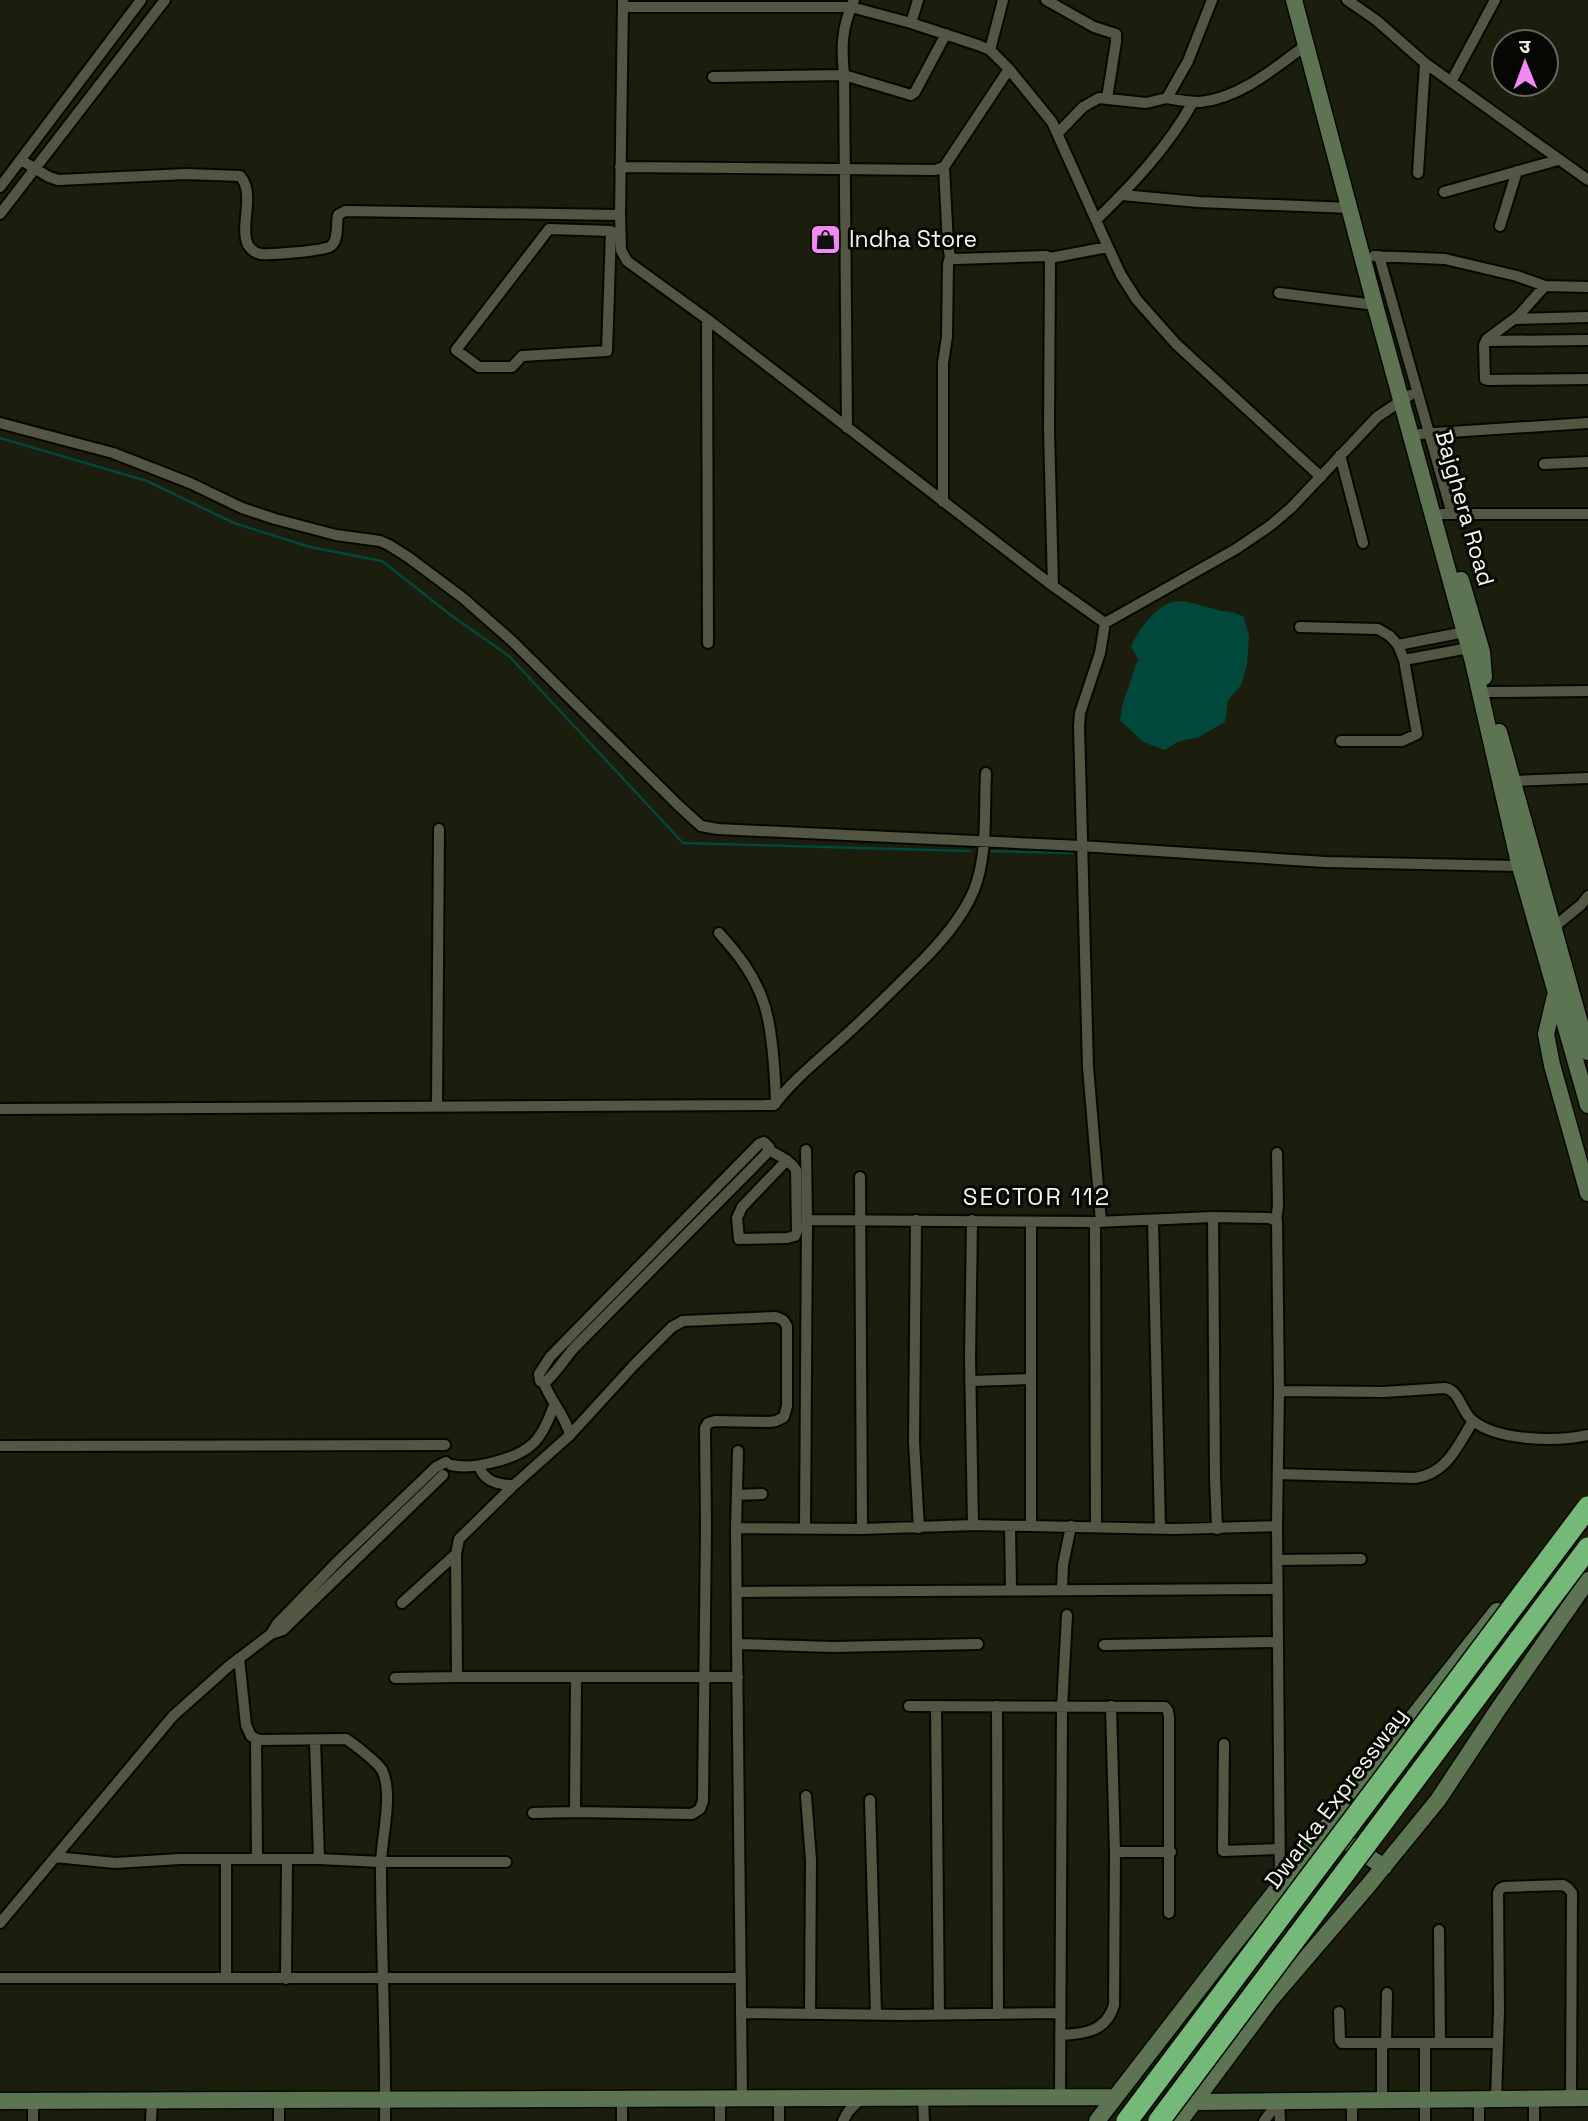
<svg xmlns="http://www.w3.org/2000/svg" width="1588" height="2121" font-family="'Space Grotesk','Noto Sans Devanagari',sans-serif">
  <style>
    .water { fill: #00483b }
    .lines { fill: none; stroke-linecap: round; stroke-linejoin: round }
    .stream { stroke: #00483b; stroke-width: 2.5 }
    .street-casing { stroke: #060800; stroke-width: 14 }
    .secondary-casing { stroke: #060800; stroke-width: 19 }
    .street { stroke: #525642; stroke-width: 10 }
    .secondary { stroke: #5c7452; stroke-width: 16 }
    .highway-bridge-casing { stroke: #060800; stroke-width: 24; stroke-linecap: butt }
    .highway-bridge { stroke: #74b978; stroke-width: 21 }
    .labels { text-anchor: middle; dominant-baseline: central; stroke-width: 6; stroke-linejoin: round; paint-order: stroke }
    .poi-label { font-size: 23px; fill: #f4f6ea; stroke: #060703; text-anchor: start }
    .street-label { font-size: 23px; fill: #f4f6ea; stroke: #060703 }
    .neighbourhood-label { font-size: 24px; letter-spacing: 2px; fill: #f4f6ea; stroke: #060703 }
  </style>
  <rect width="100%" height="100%" fill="#1b1e0c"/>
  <path class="water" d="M 1177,601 C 1190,601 1198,605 1210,608 C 1224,613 1230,609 1244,617 L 1249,636 L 1247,665 L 1241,685 L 1228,701 L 1225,722 L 1199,737 L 1177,742 L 1165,750 L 1143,742 L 1120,720 L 1123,703 L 1138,659 L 1131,646 C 1141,627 1155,605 1177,601 Z"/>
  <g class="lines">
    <path class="stream" d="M 0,438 L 147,481 L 234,523 L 310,547 L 382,561 L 452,616 L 509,656 L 683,843 L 970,851
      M 988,851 L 1072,853"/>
    <defs>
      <path id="street" d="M 1046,0 L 1094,27 L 1116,34 L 1116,42 L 1107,98
        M 1347,0 L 1376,20 L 1425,63 L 1588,180
        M 623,1 L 620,215 L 621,250 L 627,261 L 707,319 L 1053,586 L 1105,623
        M 623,7 L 851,7 L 911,23 L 978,45 L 990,50 L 1009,69 L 1052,122 L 1108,247 L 1121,275 L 1137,300 L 1176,344 L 1321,477
        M 911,23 L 918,0
        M 990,50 L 1003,0
        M 1009,69 L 944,167 L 948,245 L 950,257 L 955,259 L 1046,256 L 1050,258 L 1049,430 L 1053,586
        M 713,77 L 844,75 L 911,95 L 915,92 L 946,34
        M 1451,82 L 1495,0
        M 1167,98 C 1177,100 1189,102 1200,102 C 1240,98 1275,68 1306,45
        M 1058,133 L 1083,107 L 1099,98 L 1146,103 L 1167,98 L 1188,61 L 1212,0
        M 21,160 L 49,177 L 58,180 L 186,174 L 240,176 C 256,193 239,226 248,245 C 251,250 255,253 261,254 C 270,255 324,251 331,246 C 339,240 336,224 338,215 L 345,211 L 620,215
        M 620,167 L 935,170 L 944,167
        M 1418,173 L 1425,63
        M 0,187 L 141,0
        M 1444,192 L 1558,160
        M 1122,195 L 1198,202 L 1350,208
        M 0,214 L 165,0
        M 1096,220 C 1133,184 1168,147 1193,102
        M 1500,226 L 1517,171
        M 549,229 L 611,231 L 607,351 L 522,356 L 512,367 L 479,367 L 456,350 Z
        M 1374,256 L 1445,259 L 1517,276 L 1545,286 L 1588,287
        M 1379,256 L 1452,514
        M 1050,258 L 1108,247
        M 1545,286 L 1518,316 L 1487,339 L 1484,345 L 1485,379 L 1488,380 L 1588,379
        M 1279,293 L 1375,305
        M 707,319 L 708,643
        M 1514,319 L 1588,317
        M 1486,341 L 1588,340
        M 0,423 L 113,453 L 190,483 L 242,508 L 275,519 L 336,535 L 380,541 L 389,545 L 408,557 L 463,598 L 512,641 L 678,805 L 701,826 L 718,829 L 1081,846 L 1325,862 L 1519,866
        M 847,428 L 844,75 C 841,45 842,27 854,0
        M 1420,434 L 1588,423
        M 1340,455 L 1363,543
        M 1544,464 L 1588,462
        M 943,502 L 943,363 L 947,337 L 948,264 L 950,257
        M 1442,514 L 1588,514
        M 1105,623 L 1236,549 L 1271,525 L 1291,508 L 1377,417 L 1410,395
        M 1300,627 L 1378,629 L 1390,636 L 1398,645 L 1404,660 L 1417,734 L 1402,741 L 1341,741
        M 1398,645 L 1465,632
        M 1404,660 L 1469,648
        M 1489,692 L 1588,691
        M 1512,781 L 1588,778
        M 1554,927 L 1581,905 L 1588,896
        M 719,933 C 737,953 754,974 763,1001 C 773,1028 775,1073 776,1103
        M 437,1106 L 439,829
        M 0,1109 L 774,1105 C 793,1080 816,1062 839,1041 C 864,1019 888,995 912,971 C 936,948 961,921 974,890 C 988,855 984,810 986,773
        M 764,1142 L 769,1147 L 766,1154 L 574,1348 C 565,1358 554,1376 544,1383 L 540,1381 L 539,1374 L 550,1357 L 759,1144 Z
        M 769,1150 C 779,1156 790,1160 796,1170 L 797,1231 L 795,1236 L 787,1238 L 739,1239 L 737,1218 L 742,1207 L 787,1160
        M 860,1177 L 862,1529
        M 1213,1217 L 1215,1477 L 1217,1529
        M 807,1220 L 1095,1222 L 1213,1217 L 1269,1218 L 1277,1221 L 1279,1391 L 1277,1526 L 1280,1887
        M 916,1220 L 914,1442 L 919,1528
        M 972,1220 L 970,1358 L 973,1525
        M 1153,1220 L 1160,1528
        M 1276,1220 L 1278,1206 L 1277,1153
        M 1095,1222 L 1096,1526
        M 1101,1222 L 1088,1067 L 1079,726 L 1080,713 L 1100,653 L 1105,623
        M 970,1381 L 1030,1379
        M 544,1383 C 551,1402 565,1415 570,1435
        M 1279,1391 L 1384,1392 L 1445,1388 C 1460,1391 1461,1411 1472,1420 C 1497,1441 1557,1442 1588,1435
        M 0,1446 L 445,1445
        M 738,1451 L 736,1528 L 737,1644 L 832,1647 L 978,1644
        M 451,1465 C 467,1468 478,1466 494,1462 C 531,1453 542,1440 554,1405
        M 479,1466 C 484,1482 499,1485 514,1485 L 570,1435 L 634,1365 L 672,1327 L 683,1321 L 776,1317 L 783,1320 L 787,1326 L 787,1406 L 784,1417 L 776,1421 L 769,1422 L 715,1421 L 708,1423 L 705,1428 L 706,1527 L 703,1801 L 700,1809 L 692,1814 L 575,1812 L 533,1813
        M 1278,1474 L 1415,1478 C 1447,1474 1458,1445 1473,1421
        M 514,1485 L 459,1539 L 456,1554 L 457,1677 L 738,1677
        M 737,1495 L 762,1494
        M 1010,1526 L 1011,1589
        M 1031,1526 L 1031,1222
        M 736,1528 L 862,1529 L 973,1525 L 1176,1529 L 1277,1526
        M 805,1528 L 807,1220 L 806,1150
        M 1277,1560 L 1361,1559
        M 1062,1589 L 1063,1565 L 1071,1526
        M 738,1592 L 1277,1589
        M 402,1603 L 456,1554
        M 271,1634 L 277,1624 L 339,1560 L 436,1467 L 446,1462
        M 737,1644 L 742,2097
        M 1104,1645 L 1278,1642
        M 239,1658 L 246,1725 L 251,1736 L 259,1740 L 346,1739 C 354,1744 378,1763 382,1770 C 394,1794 381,1839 381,1865 C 381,1951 386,2036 385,2121
        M 395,1678 L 457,1677
        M 909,1706 L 1165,1707 L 1168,1711 L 1169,1718 L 1169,1913
        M 936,1706 L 939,2014
        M 997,1706 L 998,2014
        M 256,1739 L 257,1859
        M 315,1740 L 319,1859
        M 1224,1744 L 1223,1851 L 1279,1849
        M 806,1796 L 811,1860 L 810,2014
        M 870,1800 L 876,2014
        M 575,1812 L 576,1678
        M 1115,1852 L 1171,1852
        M 55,1857 L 115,1863 L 180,1859 L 319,1859 L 381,1862 L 506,1862
        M 226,1860 L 226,1978
        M 0,1923 L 173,1716 L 229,1666 L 271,1634 L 283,1630 L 443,1475
        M 1439,1930 L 1440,2043
        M 0,1978 L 741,1978
        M 286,1979 L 287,1859
        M 1339,2012 L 1340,2040 L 1342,2043 L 1497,2043
        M 742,2013 L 903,2015 L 1059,2013
        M 1060,2035 C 1084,2034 1106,2032 1114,2005 L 1115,1852 L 1111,1706
        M 1382,2044 L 1382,2100
        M 1386,2044 L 1387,1993
        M 1425,2044 L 1425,2121
        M 779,2097 L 779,2121
        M 720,2098 L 720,2121
        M 923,2098 L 924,2121
        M 1060,2098 L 1062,1708 L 1067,1615
        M 1534,2098 L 1534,2121
        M 1479,2099 L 1479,2121
        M 1496,2099 L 1499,2011 L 1498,1893 L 1500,1889 L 1504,1887 L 1563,1885 L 1568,1888 L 1572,1893 L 1571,2098
        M 279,2100 L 279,2121
        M 1352,2100 L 1352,2121
        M 1279,2101 L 1280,2121
        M 33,2121 L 33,2100
        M 151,2121 L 152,2100
        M 622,2121 L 622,2098
        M 843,2121 L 848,2112 L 861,2098
        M 1264,2121 L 1279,2101"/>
      <path id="secondary" d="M 1294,0 L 1375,305 L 1473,662 L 1519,863 L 1588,1105
        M 1461,580 L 1482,652 L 1484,677
        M 1499,732 L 1588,1052
        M 1555,996 L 1546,1034 L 1552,1065 L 1588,1193
        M 1330,1831 L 1384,1867
        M 0,2101 L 1114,2097
        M 1194,2102 L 1588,2098
        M 1097,2121 L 1226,1954 L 1497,1611
        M 1180,2121 L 1271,1999 L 1367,1887 L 1438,1800 L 1499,1708 L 1588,1580"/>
    </defs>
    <use href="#street" class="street-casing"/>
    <use href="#secondary" class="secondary-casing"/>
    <use href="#street" class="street"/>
    <use href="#secondary" class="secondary"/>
    <defs>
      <path id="highway-bridge" d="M 1127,2121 L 1588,1507
        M 1159,2121 L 1588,1548"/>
    </defs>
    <use href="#highway-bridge" class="highway-bridge-casing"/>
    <use href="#highway-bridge" class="highway-bridge"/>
  </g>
  <defs>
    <symbol id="shop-square" viewBox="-11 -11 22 22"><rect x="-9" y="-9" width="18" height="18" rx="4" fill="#f18af4" stroke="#060703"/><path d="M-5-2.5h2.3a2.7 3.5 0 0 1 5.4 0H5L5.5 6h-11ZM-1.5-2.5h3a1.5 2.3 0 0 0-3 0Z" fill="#111"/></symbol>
  </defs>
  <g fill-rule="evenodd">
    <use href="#shop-square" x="808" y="222" width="35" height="35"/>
  </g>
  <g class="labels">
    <g class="poi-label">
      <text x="849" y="239">Indha Store</text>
    </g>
    <g class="street-label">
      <text transform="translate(1465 508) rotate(74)">Bajghera Road</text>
      <text transform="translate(1336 1798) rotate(-53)">Dwarka Expressway</text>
    </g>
    <g class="neighbourhood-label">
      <text x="1037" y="1196">SECTOR 112</text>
    </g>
  </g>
  <g transform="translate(1525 63) rotate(359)"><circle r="33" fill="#060703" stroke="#65675f" stroke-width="2"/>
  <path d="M0-5L12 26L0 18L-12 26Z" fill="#f18af4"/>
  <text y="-10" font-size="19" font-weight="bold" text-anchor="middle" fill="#f4f6ea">उ</text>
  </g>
</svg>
